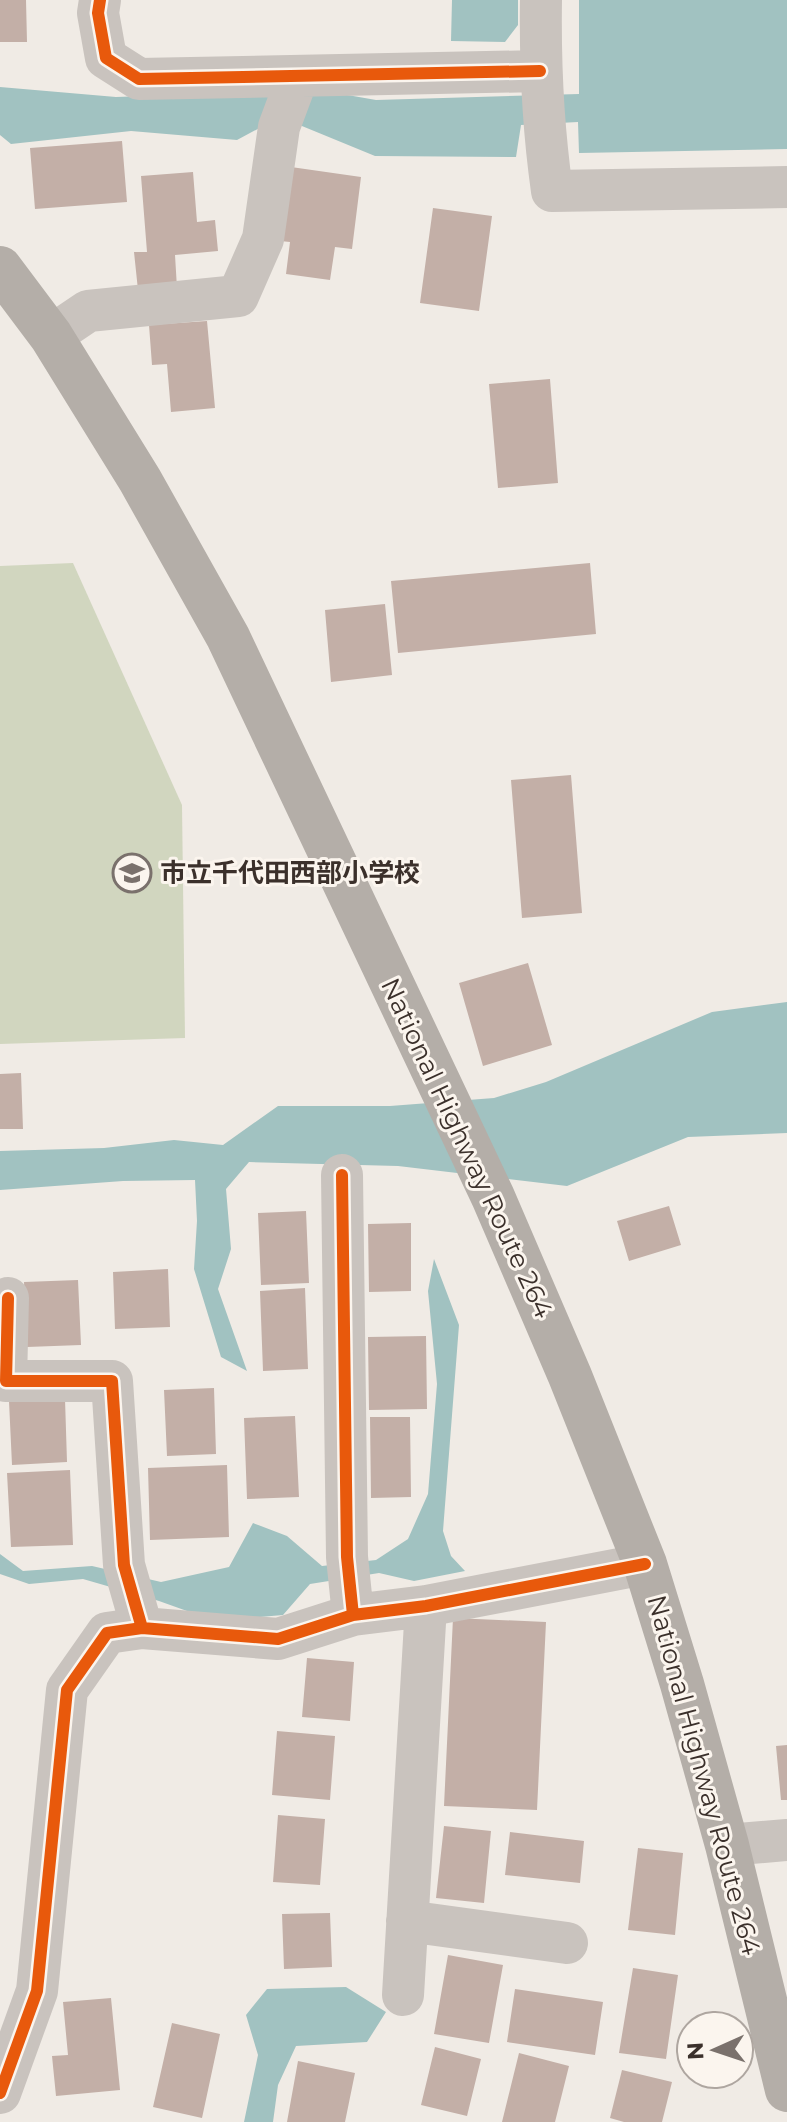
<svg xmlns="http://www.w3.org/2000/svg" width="787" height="2122" font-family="Montserrat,'Noto Sans JP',sans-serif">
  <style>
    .green { fill: #d1d6bf }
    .water { fill: #a1c2c1 }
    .building { fill: #c3afa7 }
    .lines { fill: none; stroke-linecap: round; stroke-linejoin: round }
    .minor { stroke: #c9c3be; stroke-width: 42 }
    .trunk { stroke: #b4aea8; stroke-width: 44 }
    .cycleway-casing { stroke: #fbf5ee; stroke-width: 17 }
    .cycleway { stroke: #e8590c; stroke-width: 12 }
    .labels { text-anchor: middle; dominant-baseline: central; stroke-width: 6; stroke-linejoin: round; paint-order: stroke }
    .poi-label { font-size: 26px; font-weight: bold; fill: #3b302b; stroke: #fbf5ee; text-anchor: start }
    .street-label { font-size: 26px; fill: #3b302b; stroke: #fbf5ee }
  </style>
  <rect width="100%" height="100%" fill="#f0ebe5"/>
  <path class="green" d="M 73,563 L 182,805 L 185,1038 L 0,1044 L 0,566 Z"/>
  <path class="water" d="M 452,0 L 518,0 L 518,25 L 505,42 L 451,41 Z
    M 579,0 L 787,0 L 787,149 L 579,153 L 578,122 L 521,125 L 516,157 L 375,156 L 280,117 L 237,140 L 131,131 L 11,144 L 0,135 L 0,87 L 116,97 L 319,90 L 376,100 L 579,94 Z
    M 787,1002 L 787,1133 L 688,1137 L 567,1186 L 398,1166 L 249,1162 L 226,1189 L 231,1249 L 218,1289 L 247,1371 L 221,1357 L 194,1269 L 197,1221 L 195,1180 L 123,1181 L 0,1190 L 0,1151 L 104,1148 L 174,1140 L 223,1145 L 278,1106 L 390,1106 L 494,1098 L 546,1082 L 712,1012 Z
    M 434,1259 L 459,1325 L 443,1531 L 451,1556 L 465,1571 L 414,1581 L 379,1573 L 310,1584 L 283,1615 L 215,1621 L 159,1601 L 83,1579 L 29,1584 L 0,1574 L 0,1554 L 23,1571 L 92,1566 L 161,1582 L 229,1567 L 253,1523 L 287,1536 L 322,1566 L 376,1560 L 408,1539 L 428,1494 L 437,1384 L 428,1291 Z
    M 346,1987 L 386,2012 L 367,2042 L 296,2046 L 278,2085 L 273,2122 L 244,2122 L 258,2055 L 246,2015 L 267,1989 Z"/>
  <path class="building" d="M 0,0 L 26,0 L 27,42 L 0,42 Z
    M 122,141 L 127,202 L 35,209 L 30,148 Z
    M 291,167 L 361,177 L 352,249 L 335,247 L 330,280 L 286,274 L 290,242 L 280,241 Z
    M 193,172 L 197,222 L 215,220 L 218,251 L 175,255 L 177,288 L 138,290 L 134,252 L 147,252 L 141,176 Z
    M 433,208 L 492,216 L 479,311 L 420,303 Z
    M 207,321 L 215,408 L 171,412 L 167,364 L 152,365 L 149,325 Z
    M 550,379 L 558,483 L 498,488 L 489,384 Z
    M 590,563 L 596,634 L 398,653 L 391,581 Z
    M 385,604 L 392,675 L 331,682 L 325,610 Z
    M 571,775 L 582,913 L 522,918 L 511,780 Z
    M 528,963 L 552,1045 L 483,1066 L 459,983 Z
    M 21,1073 L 23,1129 L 0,1129 L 0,1074 Z
    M 669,1206 L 681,1245 L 629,1261 L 617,1221 Z
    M 306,1211 L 309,1283 L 261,1285 L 258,1213 Z
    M 411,1223 L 411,1291 L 369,1292 L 368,1224 Z
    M 168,1269 L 170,1327 L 115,1329 L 113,1272 Z
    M 78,1280 L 81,1345 L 27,1347 L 24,1282 Z
    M 305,1288 L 308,1369 L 263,1371 L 260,1291 Z
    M 426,1336 L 427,1409 L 369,1410 L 368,1337 Z
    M 214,1388 L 216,1454 L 167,1456 L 164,1390 Z
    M 65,1399 L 67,1462 L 12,1465 L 9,1401 Z
    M 295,1416 L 299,1497 L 247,1499 L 244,1418 Z
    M 370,1417 L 410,1417 L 411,1497 L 371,1498 Z
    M 227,1465 L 229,1537 L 150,1540 L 148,1468 Z
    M 70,1470 L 73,1545 L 11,1547 L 7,1473 Z
    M 453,1618 L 546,1622 L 537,1810 L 444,1806 Z
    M 307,1658 L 354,1662 L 350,1721 L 302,1717 Z
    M 277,1731 L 335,1736 L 330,1800 L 272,1795 Z
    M 787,1745 L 787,1800 L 781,1800 L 776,1746 Z
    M 278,1815 L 325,1819 L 320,1885 L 273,1882 Z
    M 444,1826 L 491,1831 L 484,1903 L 436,1898 Z
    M 510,1832 L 584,1841 L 580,1883 L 505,1875 Z
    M 638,1848 L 683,1853 L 675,1935 L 628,1930 Z
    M 330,1913 L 332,1967 L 284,1969 L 282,1914 Z
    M 448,1955 L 503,1965 L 489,2043 L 434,2034 Z
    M 633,1968 L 678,1975 L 666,2059 L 619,2053 Z
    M 515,1989 L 603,2002 L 595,2055 L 507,2042 Z
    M 111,1998 L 120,2090 L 56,2096 L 52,2056 L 68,2055 L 63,2002 Z
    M 172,2023 L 220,2034 L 202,2118 L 153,2107 Z
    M 435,2047 L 481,2059 L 467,2116 L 421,2105 Z
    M 519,2053 L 569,2066 L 555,2122 L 502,2122 Z
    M 298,2061 L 355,2073 L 345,2122 L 287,2122 Z
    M 622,2070 L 672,2082 L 662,2122 L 624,2122 L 610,2118 Z"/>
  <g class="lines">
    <path class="minor" d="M 100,0 L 98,13 L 106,58 L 139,79 L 540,71
      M 541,0 C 540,65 543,127 552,191 L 787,187
      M 51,336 L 88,311 L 238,296 L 263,239 L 279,127 L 298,76
      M 342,1175 L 347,1557 L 353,1615
      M 8,1298 L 6,1381 L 112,1381 L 124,1565 L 142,1628
      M 727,1845 L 787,1840
      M 407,1921 L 567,1943
      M 403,1995 L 426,1606
      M 0,2093 L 37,1991 L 67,1690 L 107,1633 L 142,1628 L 278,1639 L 353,1615 L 426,1606 L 645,1564"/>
    <path class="trunk" d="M 0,268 L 51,336 L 140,480 L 228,637 L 493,1197 L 570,1376 L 645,1564 L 682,1684 L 727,1845 L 787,2090"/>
    <defs>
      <path id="cycleway" d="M 100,0 L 98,13 L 106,58 L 139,79 L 540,71
        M 342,1175 L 347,1557 L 353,1615
        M 8,1298 L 6,1381 L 112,1381 L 124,1565 L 142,1628
        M 0,2093 L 37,1991 L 67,1690 L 107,1633 L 142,1628 L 278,1639 L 353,1615 L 426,1606 L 645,1564"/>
    </defs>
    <use href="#cycleway" class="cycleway-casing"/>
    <use href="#cycleway" class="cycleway"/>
  </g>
  <defs>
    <symbol id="school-ring" viewBox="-11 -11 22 22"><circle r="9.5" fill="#fbf5ee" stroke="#7a716c" stroke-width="1.5"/><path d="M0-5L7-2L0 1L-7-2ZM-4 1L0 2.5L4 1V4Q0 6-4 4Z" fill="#7a716c"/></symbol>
  </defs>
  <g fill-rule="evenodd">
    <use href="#school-ring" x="110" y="851" width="44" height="44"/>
  </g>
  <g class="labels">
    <g class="poi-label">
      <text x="160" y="873">市立千代田西部小学校</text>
    </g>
    <g class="street-label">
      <text transform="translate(467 1148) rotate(65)">National Highway Route 264</text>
      <text transform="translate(704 1775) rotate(75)">National Highway Route 264</text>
    </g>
  </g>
  <g transform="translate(715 2050) rotate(267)"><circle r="38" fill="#fbf5ee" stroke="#aea6a0" stroke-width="2"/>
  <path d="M0-6L14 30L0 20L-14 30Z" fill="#7a716c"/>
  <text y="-12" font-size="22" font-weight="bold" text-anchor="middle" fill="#3b302b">N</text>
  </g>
</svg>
